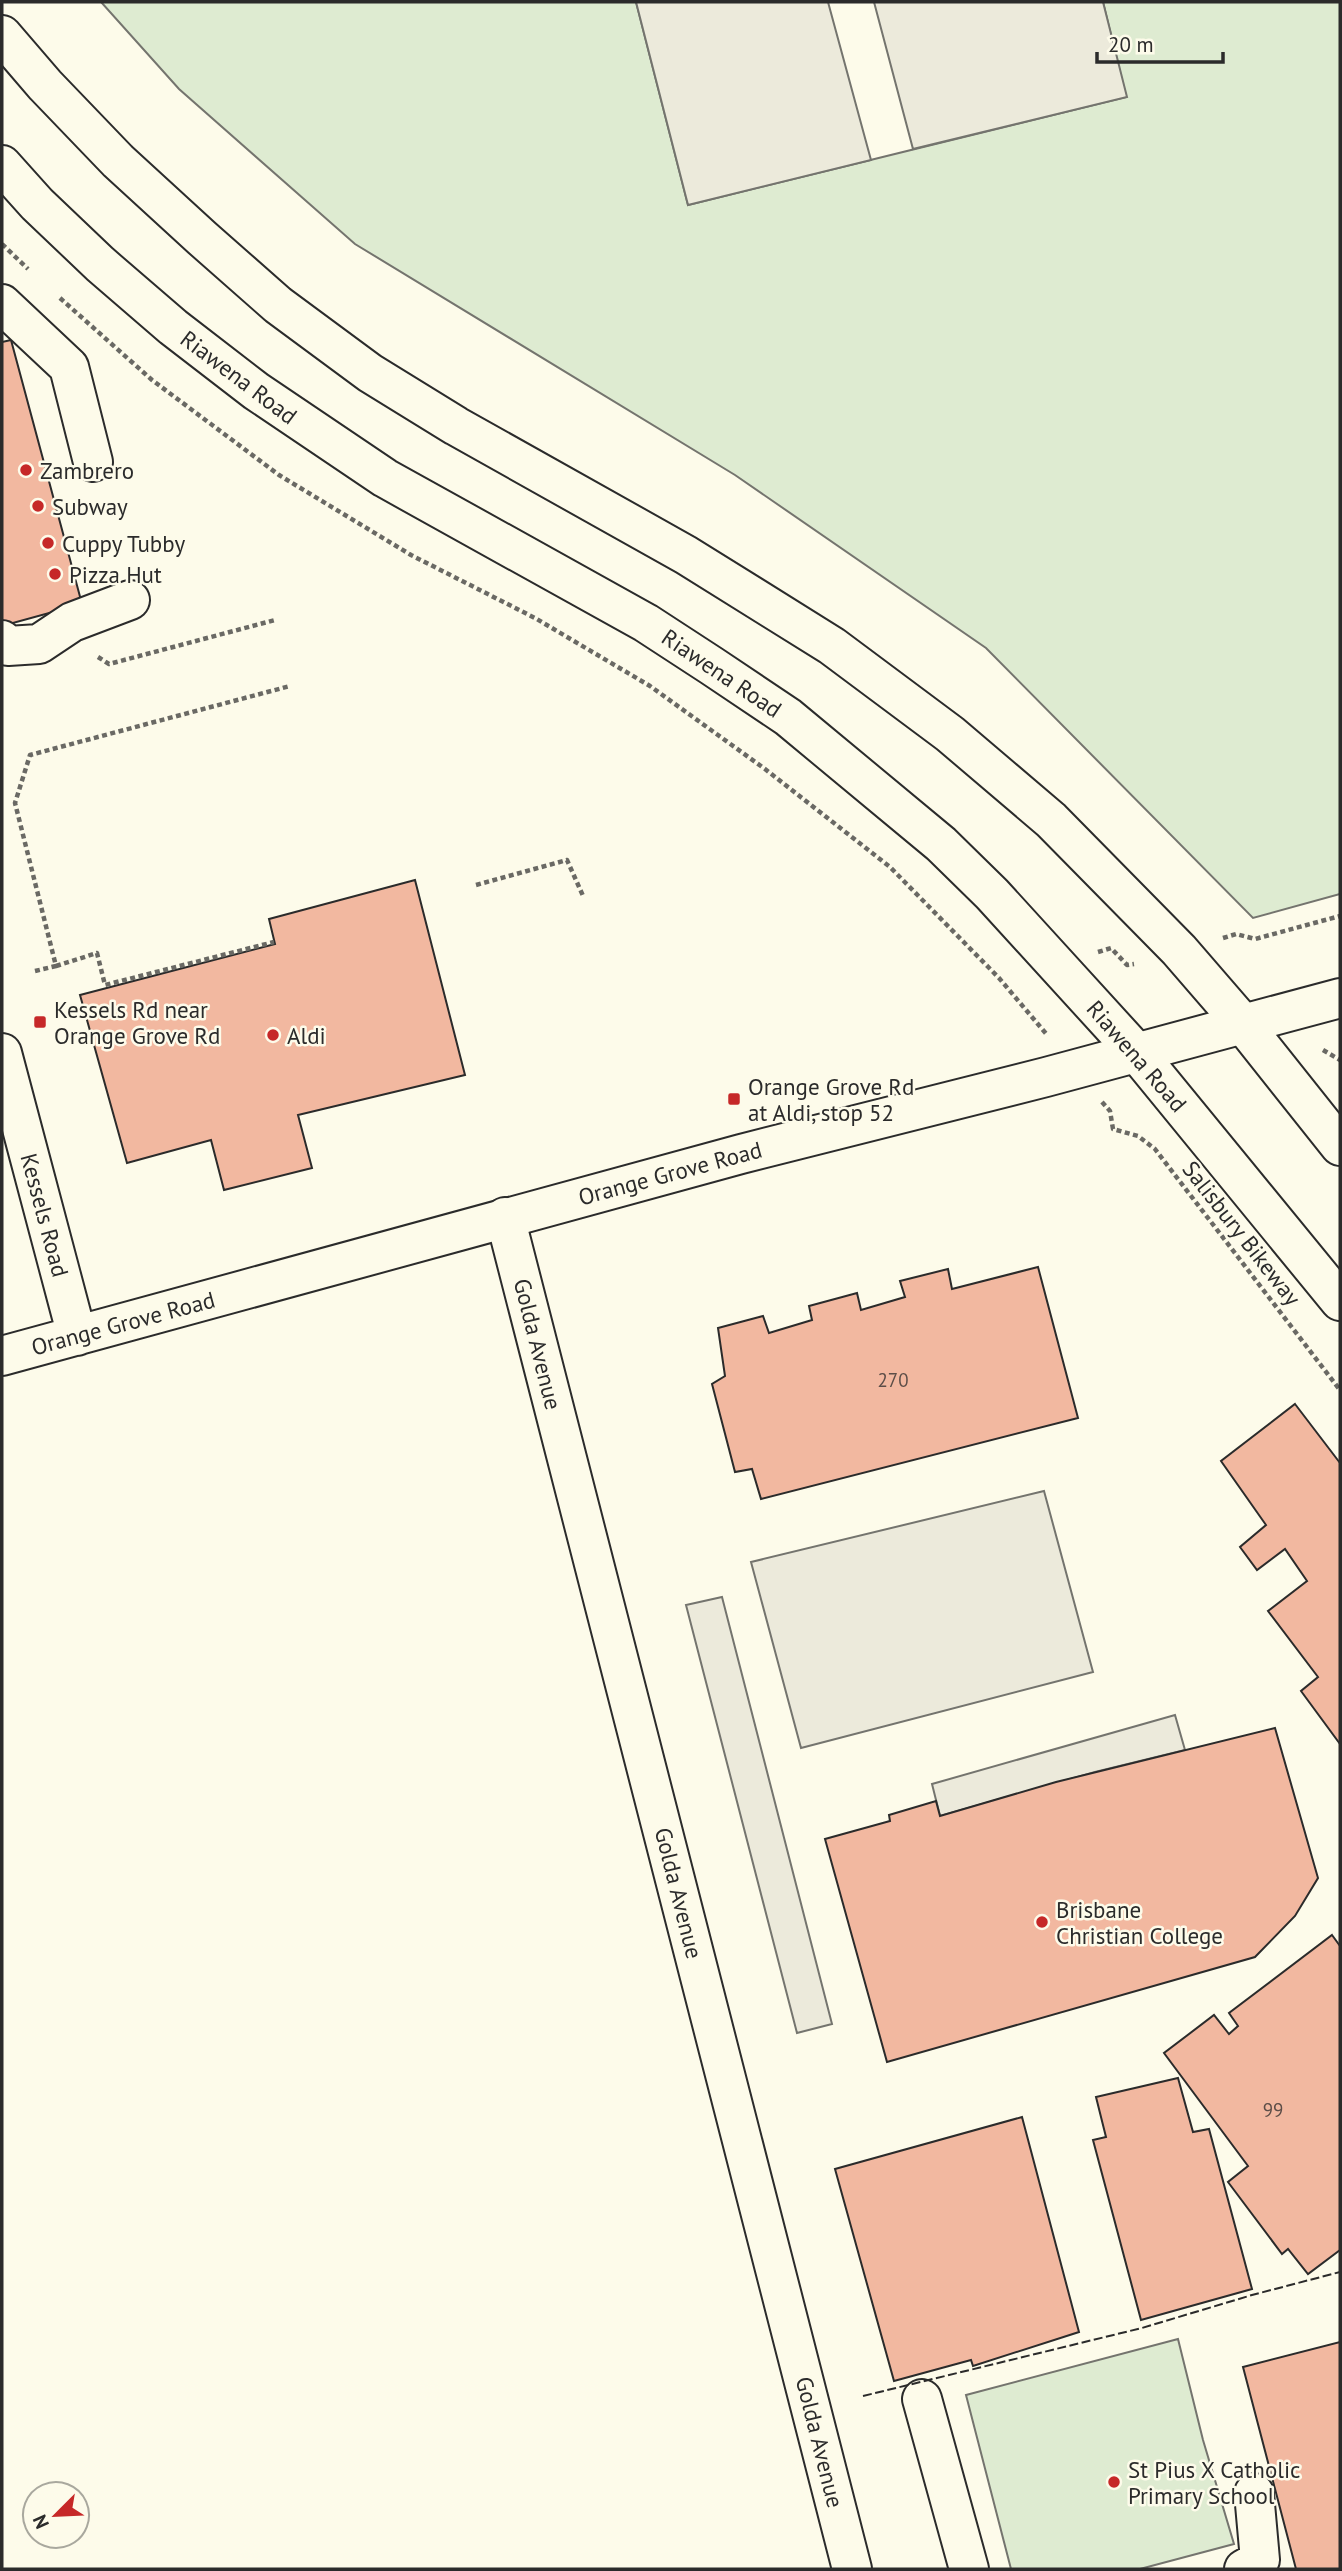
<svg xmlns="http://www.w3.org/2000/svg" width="1342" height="2571" font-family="'PT Sans',sans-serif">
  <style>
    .green { fill: #deebd1; stroke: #74746e; stroke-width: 2 }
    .parking { fill: #eceadb; stroke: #74746e; stroke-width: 2 }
    .building { fill: #f2b8a0; stroke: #2b2b2b; stroke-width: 2 }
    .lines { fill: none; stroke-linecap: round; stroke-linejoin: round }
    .minor-casing { stroke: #2b2b2b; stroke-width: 42 }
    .major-casing { stroke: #2b2b2b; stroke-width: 42 }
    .highway-casing { stroke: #2b2b2b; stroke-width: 42 }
    .path { stroke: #6a6964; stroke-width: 4.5; stroke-dasharray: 5 3.5; stroke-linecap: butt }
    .minor { stroke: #fdfbea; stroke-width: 38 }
    .major { stroke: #fdfbea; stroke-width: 38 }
    .highway { stroke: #fdfbea; stroke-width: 38 }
    .fence { stroke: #2b2b2b; stroke-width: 2; stroke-dasharray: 9 3.5; stroke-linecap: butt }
    .poi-dot { fill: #c62828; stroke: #fdfbea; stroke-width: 2.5 }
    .labels { text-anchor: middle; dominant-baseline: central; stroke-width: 5; stroke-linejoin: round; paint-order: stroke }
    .number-label { font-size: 19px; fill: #5d4e48 }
    .street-label { font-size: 23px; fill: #2b2b2b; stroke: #fdfbea }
    .poi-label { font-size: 23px; fill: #2b2b2b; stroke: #fdfbea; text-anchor: start }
  </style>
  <rect width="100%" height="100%" fill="#fdfbea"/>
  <path class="green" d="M 101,2 L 636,2 L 688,205 L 1126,97 L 1103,2 L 1340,2 L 1340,894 L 1253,918 L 986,648 L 735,475 L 355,244 L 179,89 Z
    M 1178,2339 L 1203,2440 L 1234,2544 L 1140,2569 L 1011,2569 L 966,2395 Z"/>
  <path class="parking" d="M 636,2 L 828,2 L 871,160 L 688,205 Z
    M 874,2 L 1103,2 L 1127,97 L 913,149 Z
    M 1044,1491 L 1093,1672 L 801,1748 L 751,1562 Z
    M 722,1597 L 832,2024 L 797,2033 L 686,1605 Z
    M 1175,1715 L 1185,1750 L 1095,1772 L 940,1816 L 932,1784 Z"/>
  <path class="building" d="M 11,340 L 82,604 L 2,626 L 2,342 Z
    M 415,880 L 465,1075 L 298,1115 L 312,1168 L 224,1190 L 211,1140 L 127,1163 L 80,995 L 275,944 L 269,919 Z
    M 1038,1267 L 1078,1418 L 761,1499 L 752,1469 L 735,1472 L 712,1384 L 725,1376 L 718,1328 L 763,1316 L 769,1333 L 812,1320 L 809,1306 L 857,1293 L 861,1310 L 905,1297 L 900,1281 L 948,1269 L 952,1289 Z
    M 1295,1404 L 1340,1463 L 1340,1744 L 1301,1691 L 1318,1677 L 1268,1611 L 1307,1581 L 1285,1549 L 1257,1570 L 1240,1547 L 1266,1525 L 1221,1461 Z
    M 1275,1728 L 1318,1878 L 1295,1916 L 1255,1957 L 887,2062 L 825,1839 L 890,1821 L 889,1815 L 936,1801 L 940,1816 L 1056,1782 Z
    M 1332,1935 L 1340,1946 L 1340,2250 L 1308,2274 L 1288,2249 L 1282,2254 L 1228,2182 L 1248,2166 L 1164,2053 L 1214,2015 L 1229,2034 L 1238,2026 L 1229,2013 Z
    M 1178,2078 L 1193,2132 L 1209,2129 L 1252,2289 L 1141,2320 L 1093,2140 L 1106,2137 L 1096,2097 Z
    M 1022,2117 L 1079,2332 L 973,2366 L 971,2360 L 894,2381 L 835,2169 Z
    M 1340,2342 L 1340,2569 L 1296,2569 L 1243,2367 Z"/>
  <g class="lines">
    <defs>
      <path id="minor" d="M 2,304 L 69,367 L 93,462
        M 2,640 L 8,646 L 39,644 L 72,622 L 130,600
        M 505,1217 L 852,2569
        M 922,2399 L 969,2569
        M 1244,2569 L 1260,2560 L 1254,2493"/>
      <path id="major" d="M 2,1053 L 77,1336
        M 2,1356 L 741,1154 L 1046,1077 L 1340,998"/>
      <path id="highway" d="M 2,35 L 45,85 L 118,161 L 202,238 L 278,305 L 370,373 L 456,426 L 686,555 L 832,646 L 950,734 L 1051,820 L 1179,950 L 1243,1024 L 1340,1146
        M 2,165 L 37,204 L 100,264 L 173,327 L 256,391 L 385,478 L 646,623 L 712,666 L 788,717 L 941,844 L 992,894 L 1137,1053 L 1340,1301"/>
    </defs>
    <use href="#minor" class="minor-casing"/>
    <use href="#major" class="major-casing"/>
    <use href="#highway" class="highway-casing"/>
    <path class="path" d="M 2,244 L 28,269
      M 60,298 L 152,380 L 279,475 L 411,555 L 535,618 L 650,686 L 765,769 L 890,867 L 999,978 L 1048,1036
      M 98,657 L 109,664 L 275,620
      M 476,885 L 567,860 L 584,898
      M 1223,938 L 1236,934 L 1255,939 L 1340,916
      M 1098,952 L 1111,948 L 1127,965 L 1134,964
      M 56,966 L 97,953 L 105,985 L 274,942
      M 35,971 L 56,966 L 15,803 L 30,755 L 290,686
      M 1323,1050 L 1340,1060
      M 1102,1102 L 1110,1111 L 1113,1129 L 1138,1136 L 1155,1149 L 1340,1390"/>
    <use href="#minor" class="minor"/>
    <use href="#major" class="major"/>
    <use href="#highway" class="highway"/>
    <path class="fence" d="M 863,2396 L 1142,2328 L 1252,2295 L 1340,2272"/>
  </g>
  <g class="poi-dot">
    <circle cx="26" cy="470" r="7"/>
    <circle cx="38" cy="506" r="7"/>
    <circle cx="48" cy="543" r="7"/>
    <circle cx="55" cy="574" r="7"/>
    <rect x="33" y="1015" width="14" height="14" rx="3.5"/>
    <circle cx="273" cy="1035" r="7"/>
    <rect x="727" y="1092" width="14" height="14" rx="3.5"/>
    <circle cx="1042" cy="1922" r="7"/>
    <circle cx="1114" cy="2482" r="7"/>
  </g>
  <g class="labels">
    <g class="number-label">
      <text x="893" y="1380">270</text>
      <text x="1273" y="2110">99</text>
    </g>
    <g class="street-label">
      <text transform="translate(239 377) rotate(37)">Riawena Road</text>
      <text transform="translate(722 673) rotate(34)">Riawena Road</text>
      <text transform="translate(1137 1056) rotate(49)">Riawena Road</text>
      <text transform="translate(670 1173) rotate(-15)">Orange Grove Road</text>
      <text transform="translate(45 1215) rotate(75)">Kessels Road</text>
      <text transform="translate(1242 1233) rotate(52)">Salisbury Bikeway</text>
      <text transform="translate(123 1323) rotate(-15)">Orange Grove Road</text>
      <text transform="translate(538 1344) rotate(76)">Golda Avenue</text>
      <text transform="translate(679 1893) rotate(76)">Golda Avenue</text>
      <text transform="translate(820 2442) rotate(76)">Golda Avenue</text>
    </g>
    <g class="poi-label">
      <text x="40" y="470">Zambrero</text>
      <text x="52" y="506">Subway</text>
      <text x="62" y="543">Cuppy Tubby</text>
      <text x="69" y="574">Pizza Hut</text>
      <text x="54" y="1009">Kessels Rd near<tspan x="54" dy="26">Orange Grove Rd</tspan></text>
      <text x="287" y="1035">Aldi</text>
      <text x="748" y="1086">Orange Grove Rd<tspan x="748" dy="26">at Aldi, stop 52</tspan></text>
      <text x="1056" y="1909">Brisbane<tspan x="1056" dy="26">Christian College</tspan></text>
      <text x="1128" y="2469">St Pius X Catholic<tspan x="1128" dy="26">Primary School</tspan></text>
    </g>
  </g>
  <rect width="1342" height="2571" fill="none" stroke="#2b2b2b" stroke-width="7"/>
  <g transform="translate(56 2515) rotate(246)"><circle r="33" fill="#fdfbea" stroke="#a9a89e" stroke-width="2"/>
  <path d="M0-5L12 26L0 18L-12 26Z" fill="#c62828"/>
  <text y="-10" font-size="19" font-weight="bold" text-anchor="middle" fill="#2b2b2b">N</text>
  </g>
  <path d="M1097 52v10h126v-10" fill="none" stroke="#2b2b2b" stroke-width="3.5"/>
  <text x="1108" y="52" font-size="21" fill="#2b2b2b" stroke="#fdfbea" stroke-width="5" paint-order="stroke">20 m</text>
</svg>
